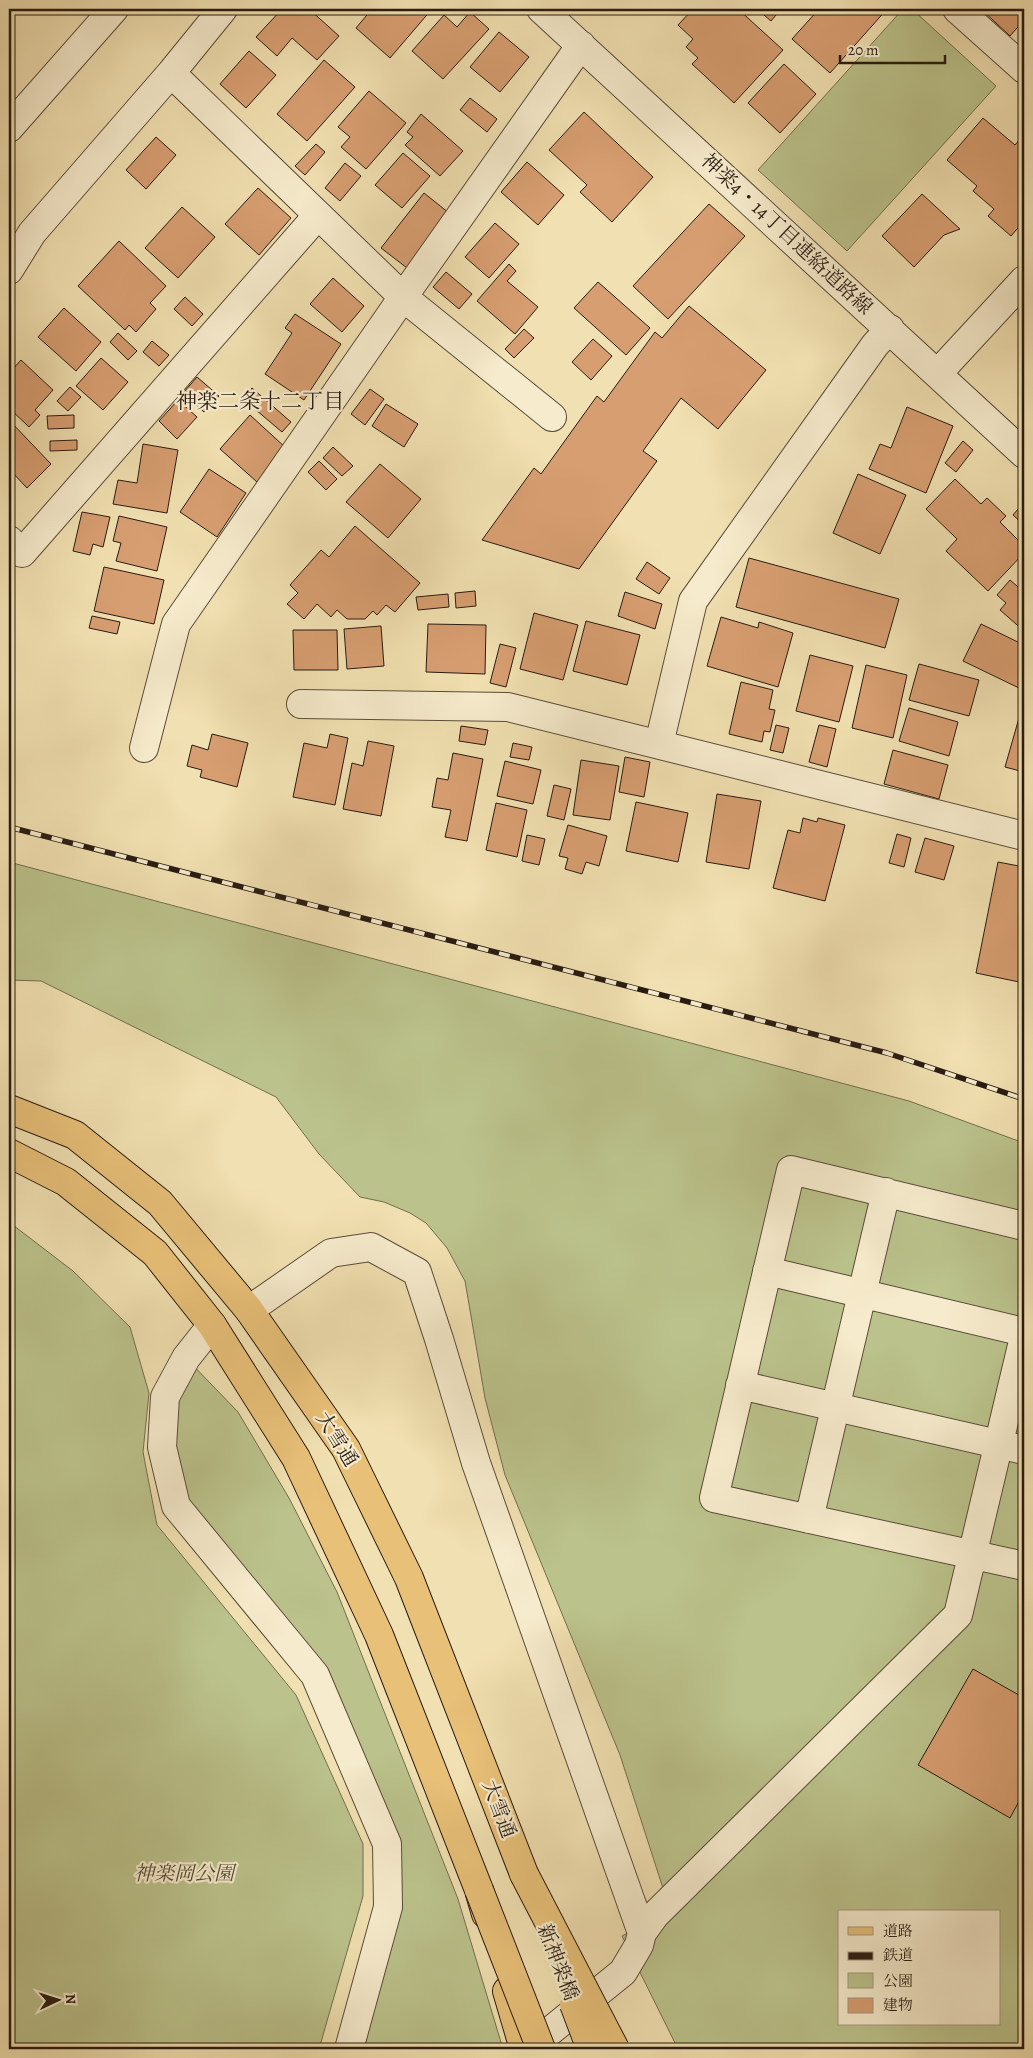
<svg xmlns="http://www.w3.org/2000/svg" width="1033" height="2058" font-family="Alegreya,'Noto Serif JP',serif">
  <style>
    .green { fill: #bbc28b; stroke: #726e4e; fill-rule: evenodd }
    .building { fill: #d79e71; stroke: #281b12 }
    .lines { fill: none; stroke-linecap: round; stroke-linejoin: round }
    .minor-casing { stroke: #5a4c3a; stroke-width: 30 }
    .major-casing { stroke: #281b12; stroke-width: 30 }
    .minor { stroke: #f6ebcc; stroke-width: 28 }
    .major { stroke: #e8c078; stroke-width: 28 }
    .rail-casing { stroke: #281b12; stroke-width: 5.5 }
    .rail { stroke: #f6ebcc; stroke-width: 4; stroke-dasharray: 11; stroke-linecap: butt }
    .major-bridge-casing { stroke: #281b12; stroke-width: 30; stroke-linecap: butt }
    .major-bridge { stroke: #e8c078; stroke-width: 28 }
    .labels { text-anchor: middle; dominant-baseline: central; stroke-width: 4.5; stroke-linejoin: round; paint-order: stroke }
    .street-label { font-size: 20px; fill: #281b12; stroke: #f6ebcc }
    .park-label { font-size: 20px; font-style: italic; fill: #544d36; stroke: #f6ebcc }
    .neighbourhood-label { font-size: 21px; fill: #281b12; stroke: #f6ebcc }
  </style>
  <rect width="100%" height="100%" fill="#f1e0b1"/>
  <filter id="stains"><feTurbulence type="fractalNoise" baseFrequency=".004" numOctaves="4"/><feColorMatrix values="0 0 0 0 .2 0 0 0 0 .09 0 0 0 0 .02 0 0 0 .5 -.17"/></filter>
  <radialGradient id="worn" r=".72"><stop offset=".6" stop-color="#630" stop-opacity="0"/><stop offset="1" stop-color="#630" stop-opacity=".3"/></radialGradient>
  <path class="green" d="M 903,9 L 912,9 L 996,86 L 847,251 L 758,170 Z
    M 9,862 L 909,1101 L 1024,1143 L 1024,2049 L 678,2049 L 622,1936 L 670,1910 L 620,1755 L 505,1475 L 485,1398 L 465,1281 L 447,1248 L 426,1223 L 410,1213 L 384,1202 L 360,1197 L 319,1154 L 276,1097 L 41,981 L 9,980 ZM 839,1912 L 999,1912 L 999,2024 L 839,2024 Z
    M 9,1222 L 73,1271 L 130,1327 L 149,1393 L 143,1452 L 157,1525 L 296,1695 L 363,1844 L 363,1896 L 319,2049 L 9,2049 Z
    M 186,1358 L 238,1412 L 289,1498 L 337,1592 L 458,1899 L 503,2049 L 349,2049 L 387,1844 L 315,1675 L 176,1506 L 165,1397 Z"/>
  <path class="building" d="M 282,9 L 309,9 L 339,36 L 317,60 L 292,38 L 277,56 L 256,37 Z
    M 372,9 L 432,9 L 390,58 L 356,28 Z
    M 693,9 L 738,9 L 783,50 L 734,103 L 692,64 L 698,58 L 686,47 L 693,39 L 678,25 Z
    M 757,9 L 781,9 L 771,21 Z
    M 819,9 L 887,9 L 830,73 L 792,39 Z
    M 981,9 L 1018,9 L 1024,14 L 1024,20 L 1010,36 Z
    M 470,12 L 489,29 L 443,79 L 412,51 L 444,15 L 457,27 Z
    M 499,32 L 529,57 L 500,92 L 470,67 Z
    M 249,51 L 276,75 L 246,108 L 220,84 Z
    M 324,60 L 355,87 L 307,141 L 277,114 Z
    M 784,64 L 816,94 L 780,133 L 748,103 Z
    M 369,91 L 406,123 L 366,169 L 341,147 L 350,137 L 338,127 Z
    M 470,98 L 497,119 L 487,132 L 460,110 Z
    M 584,112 L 653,177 L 612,222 L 580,192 L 587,185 L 549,150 Z
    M 421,114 L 463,151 L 440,176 L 405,145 L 413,137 L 407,132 Z
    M 983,118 L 1015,145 L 1021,138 L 1024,141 L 1024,221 L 1011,236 L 988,216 L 994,209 L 973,191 L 977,186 L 947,160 Z
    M 156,137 L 176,155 L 146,189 L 126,170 Z
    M 316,144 L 325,152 L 305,175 L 295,166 Z
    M 403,153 L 430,176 L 402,208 L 375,185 Z
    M 527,162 L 564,195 L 538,225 L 501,192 Z
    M 345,163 L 361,176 L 340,201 L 325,188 Z
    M 258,188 L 291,218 L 259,255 L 225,224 Z
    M 424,193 L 449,213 L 407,268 L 381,248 Z
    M 922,194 L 960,229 L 944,235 L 914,267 L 882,236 Z
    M 709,204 L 745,236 L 668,319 L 633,286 Z
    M 182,207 L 215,237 L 178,278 L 145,248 Z
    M 495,223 L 519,244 L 489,278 L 465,257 Z
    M 119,241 L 166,286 L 150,303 L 156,309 L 136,332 L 129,325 L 125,330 L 78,286 Z
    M 509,264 L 516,271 L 507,281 L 538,307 L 515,334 L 477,301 Z
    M 446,272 L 472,294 L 459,309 L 433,287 Z
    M 333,278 L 364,306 L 342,332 L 310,304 Z
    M 598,282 L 650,328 L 626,355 L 574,308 Z
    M 185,297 L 203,314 L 192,326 L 174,309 Z
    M 689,306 L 766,370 L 718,429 L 681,398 L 643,451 L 657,461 L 579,569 L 482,540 L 534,468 L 541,474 L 597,396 L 604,402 L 655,332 L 662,338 Z
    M 64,308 L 101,342 L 76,371 L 38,337 Z
    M 295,314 L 341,344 L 304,400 L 265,374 L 292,333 L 285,328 Z
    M 524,329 L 534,338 L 514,358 L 505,349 Z
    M 118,333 L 137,351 L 128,360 L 110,342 Z
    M 593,339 L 612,356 L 591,380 L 572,362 Z
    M 152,341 L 169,355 L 159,366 L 143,352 Z
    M 101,358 L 128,382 L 103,410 L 76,386 Z
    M 21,360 L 53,390 L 35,410 L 40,415 L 29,427 L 9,408 L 9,373 Z
    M 197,377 L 219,396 L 204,412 L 183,393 Z
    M 70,387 L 81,397 L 68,411 L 57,401 Z
    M 252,388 L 291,422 L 282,432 L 243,399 Z
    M 370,389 L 384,399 L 365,425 L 351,414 Z
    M 178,400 L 197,417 L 177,439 L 159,421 Z
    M 386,404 L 418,424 L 404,447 L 372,426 Z
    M 907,407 L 953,426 L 926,493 L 869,469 L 880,444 L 891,448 Z
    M 74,415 L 74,428 L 48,429 L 47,416 Z
    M 250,415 L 286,448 L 257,482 L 220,449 Z
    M 9,420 L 51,464 L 27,488 L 9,469 Z
    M 77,440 L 77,450 L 50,451 L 50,441 Z
    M 963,441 L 973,450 L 956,472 L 945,463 Z
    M 143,444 L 178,450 L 167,513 L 113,504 L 118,480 L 137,483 Z
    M 333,447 L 353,466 L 342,476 L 323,458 Z
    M 319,461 L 337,479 L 326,490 L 308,472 Z
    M 380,464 L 421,499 L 388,538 L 346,502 Z
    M 209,469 L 246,493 L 217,537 L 180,512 Z
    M 858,474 L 906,495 L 880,554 L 833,533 Z
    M 955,479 L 981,504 L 987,498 L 1006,516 L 1000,522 L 1024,546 L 1024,553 L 988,591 L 946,551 L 957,539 L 926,509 Z
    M 1024,502 L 1024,525 L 1013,515 Z
    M 82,512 L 110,517 L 103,547 L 93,544 L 90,555 L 73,551 Z
    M 119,516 L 167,527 L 157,571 L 116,561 L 121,543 L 113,541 Z
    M 355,526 L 420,583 L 395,612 L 386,605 L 377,615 L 373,611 L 365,619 L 347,619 L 337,610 L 331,617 L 317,604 L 304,619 L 287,604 L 298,593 L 290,585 L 321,550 L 329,557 Z
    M 749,558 L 899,599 L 885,648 L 736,607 Z
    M 647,562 L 670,578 L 659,594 L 636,579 Z
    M 1024,565 L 1024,575 L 1019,571 Z
    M 104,567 L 164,580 L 154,624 L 94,611 Z
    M 1010,580 L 1024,592 L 1024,631 L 1000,610 L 1006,603 L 997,595 Z
    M 475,591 L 476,606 L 456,608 L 455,593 Z
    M 625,592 L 662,604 L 655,629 L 618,616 Z
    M 448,594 L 449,607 L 418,610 L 416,597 Z
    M 534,613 L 578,625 L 563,680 L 520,669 Z
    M 92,616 L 120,622 L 117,634 L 89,628 Z
    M 721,617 L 758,628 L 759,622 L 793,633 L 778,687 L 707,666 Z
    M 586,621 L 640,635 L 627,685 L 573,671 Z
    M 428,624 L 486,625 L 485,674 L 426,672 Z
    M 981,624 L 1024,645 L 1024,678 L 1019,688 L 963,661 Z
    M 381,626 L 384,666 L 347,669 L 344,629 Z
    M 293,630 L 337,630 L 338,670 L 294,670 Z
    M 500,644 L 516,648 L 506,687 L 490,683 Z
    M 810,655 L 853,666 L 839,722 L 796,711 Z
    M 919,664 L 979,680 L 969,716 L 909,700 Z
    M 866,665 L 907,675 L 893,738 L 852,728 Z
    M 741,682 L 773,690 L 769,709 L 775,710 L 770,732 L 764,731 L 762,742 L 729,734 Z
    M 1023,704 L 1024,705 L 1024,772 L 1005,767 Z
    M 909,708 L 958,722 L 949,756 L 899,741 Z
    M 776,725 L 789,728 L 783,753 L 770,750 Z
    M 819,725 L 836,729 L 827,767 L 809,762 Z
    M 461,726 L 488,730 L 485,745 L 459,741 Z
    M 212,734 L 248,743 L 237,787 L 200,777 L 202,770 L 187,766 L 192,745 L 208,750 Z
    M 330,734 L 348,738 L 335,805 L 293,797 L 304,743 L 327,748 Z
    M 368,741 L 394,746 L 381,816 L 343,809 L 352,763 L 363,766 Z
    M 513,743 L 532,747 L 529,760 L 510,757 Z
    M 893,750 L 948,765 L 939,799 L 884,784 Z
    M 453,753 L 483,759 L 467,841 L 445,837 L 451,810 L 432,807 L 437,778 L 448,780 Z
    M 625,757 L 650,762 L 644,797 L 619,792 Z
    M 581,760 L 619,766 L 610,820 L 573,815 Z
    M 505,761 L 541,770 L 533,804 L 497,796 Z
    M 554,785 L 571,789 L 564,820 L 547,816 Z
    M 717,794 L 761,801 L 749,869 L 706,862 Z
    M 636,802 L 688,813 L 678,862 L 626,851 Z
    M 496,803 L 527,810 L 517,857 L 486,850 Z
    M 803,818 L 817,822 L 818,818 L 845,825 L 825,901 L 773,888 L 788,830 L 800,833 Z
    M 568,825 L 607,836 L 599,866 L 586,862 L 582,874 L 565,869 L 568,858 L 559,856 Z
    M 897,834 L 911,838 L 904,867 L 889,863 Z
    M 527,835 L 545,839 L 539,865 L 522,861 Z
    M 925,838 L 954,846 L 944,880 L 915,872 Z
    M 998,862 L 1024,867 L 1024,983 L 976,973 Z
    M 973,1669 L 1024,1698 L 1024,1792 L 1010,1818 L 918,1765 Z"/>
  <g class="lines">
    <defs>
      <path id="minor" d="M 541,9 L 1024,454
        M 957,9 L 1024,69
        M 171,73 L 403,297 L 552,417
        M 9,128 L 114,9
        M 9,270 L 32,233 L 171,73 L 223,9
        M 938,373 L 1024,280
        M 9,540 L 22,553 L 318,215
        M 301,704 L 508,707 L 1024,836
        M 659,744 L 693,601 L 875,345 L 890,329
        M 144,748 L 176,624 L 403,297 L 581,45
        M 1024,1226 L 791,1170 L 714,1498 L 1024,1566
        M 767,1271 L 1024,1332
        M 249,1310 L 331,1253 L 371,1247 L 417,1272 L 439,1339 L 476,1463 L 642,1933
        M 212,1325 L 186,1358 L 165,1397 L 162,1447 L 176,1506 L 315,1675 L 387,1844 L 388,1907 L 349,2049
        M 740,1385 L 1024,1450
        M 809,1519 L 886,1192
        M 528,2049 L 623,1972 L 639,1945 L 642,1933 L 655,1915 L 958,1615 L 1024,1337"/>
      <path id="major" d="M 9,1109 L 75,1135 L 160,1203 L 249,1310 L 346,1449 L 409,1578 L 524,1874
        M 9,1153 L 66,1182 L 155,1253 L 212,1325 L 296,1458 L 379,1635 L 479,1890 L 486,1914
        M 507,1991 L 524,2049"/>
    </defs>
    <use href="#minor" class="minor-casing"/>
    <use href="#major" class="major-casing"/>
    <use href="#minor" class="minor"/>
    <use href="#major" class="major"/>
    <defs>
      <path id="rail" d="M 9,827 L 887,1053 L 1024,1099"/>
    </defs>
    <use href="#rail" class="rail-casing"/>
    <use href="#rail" class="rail"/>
    <defs>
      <path id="major-bridge" d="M 524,1874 L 615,2049
        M 479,1890 L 541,2049
        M 574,2004 L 591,2049"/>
    </defs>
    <use href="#major-bridge" class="major-bridge-casing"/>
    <use href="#major-bridge" class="major-bridge"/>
  </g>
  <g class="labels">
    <g class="street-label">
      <text transform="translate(787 234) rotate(43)">神楽4・14丁目連絡道路線</text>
      <text transform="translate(337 1439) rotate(58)">大雪通</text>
      <text transform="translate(499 1809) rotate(69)">大雪通</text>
      <text transform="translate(558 1962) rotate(69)">新神楽橋</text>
    </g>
    <g class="park-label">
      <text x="184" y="1873">神楽岡公園</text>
    </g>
    <g class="neighbourhood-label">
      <text x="260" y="401">神楽二条十二丁目</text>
    </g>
  </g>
  <rect width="1033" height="2058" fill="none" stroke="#f1e0b1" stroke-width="30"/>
  <rect x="10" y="10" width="1013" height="2038" fill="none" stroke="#281b12" stroke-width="2.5"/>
  <rect x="15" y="15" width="1003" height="2028" fill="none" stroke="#281b12"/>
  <rect x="838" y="1910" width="162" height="115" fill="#f6ebcc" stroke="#a49882"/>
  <rect x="848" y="1927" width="25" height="8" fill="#e8c078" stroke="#a49882"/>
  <text x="883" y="1936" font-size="15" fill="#281b12">道路</text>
  <rect x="848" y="1952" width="25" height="8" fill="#281b12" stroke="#a49882"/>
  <text x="883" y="1960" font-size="15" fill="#281b12">鉄道</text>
  <rect x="848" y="1973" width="25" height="15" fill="#bbc28b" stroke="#a49882"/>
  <text x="883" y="1986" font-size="15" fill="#281b12">公園</text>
  <rect x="848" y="1998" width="25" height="15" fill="#d79e71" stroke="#a49882"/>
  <text x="883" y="2010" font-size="15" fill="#281b12">建物</text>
  <g transform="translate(58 2000) rotate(86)" stroke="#f6ebcc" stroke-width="4" paint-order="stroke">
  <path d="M0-4L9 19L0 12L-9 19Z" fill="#281b12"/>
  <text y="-8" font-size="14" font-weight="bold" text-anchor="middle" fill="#281b12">N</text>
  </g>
  <path d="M840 55v8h105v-8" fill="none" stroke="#281b12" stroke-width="2.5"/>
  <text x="848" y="55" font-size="15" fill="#281b12" stroke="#f6ebcc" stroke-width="4" paint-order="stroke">20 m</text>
  <rect width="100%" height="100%" filter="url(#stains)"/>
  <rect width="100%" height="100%" fill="url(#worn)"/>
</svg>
